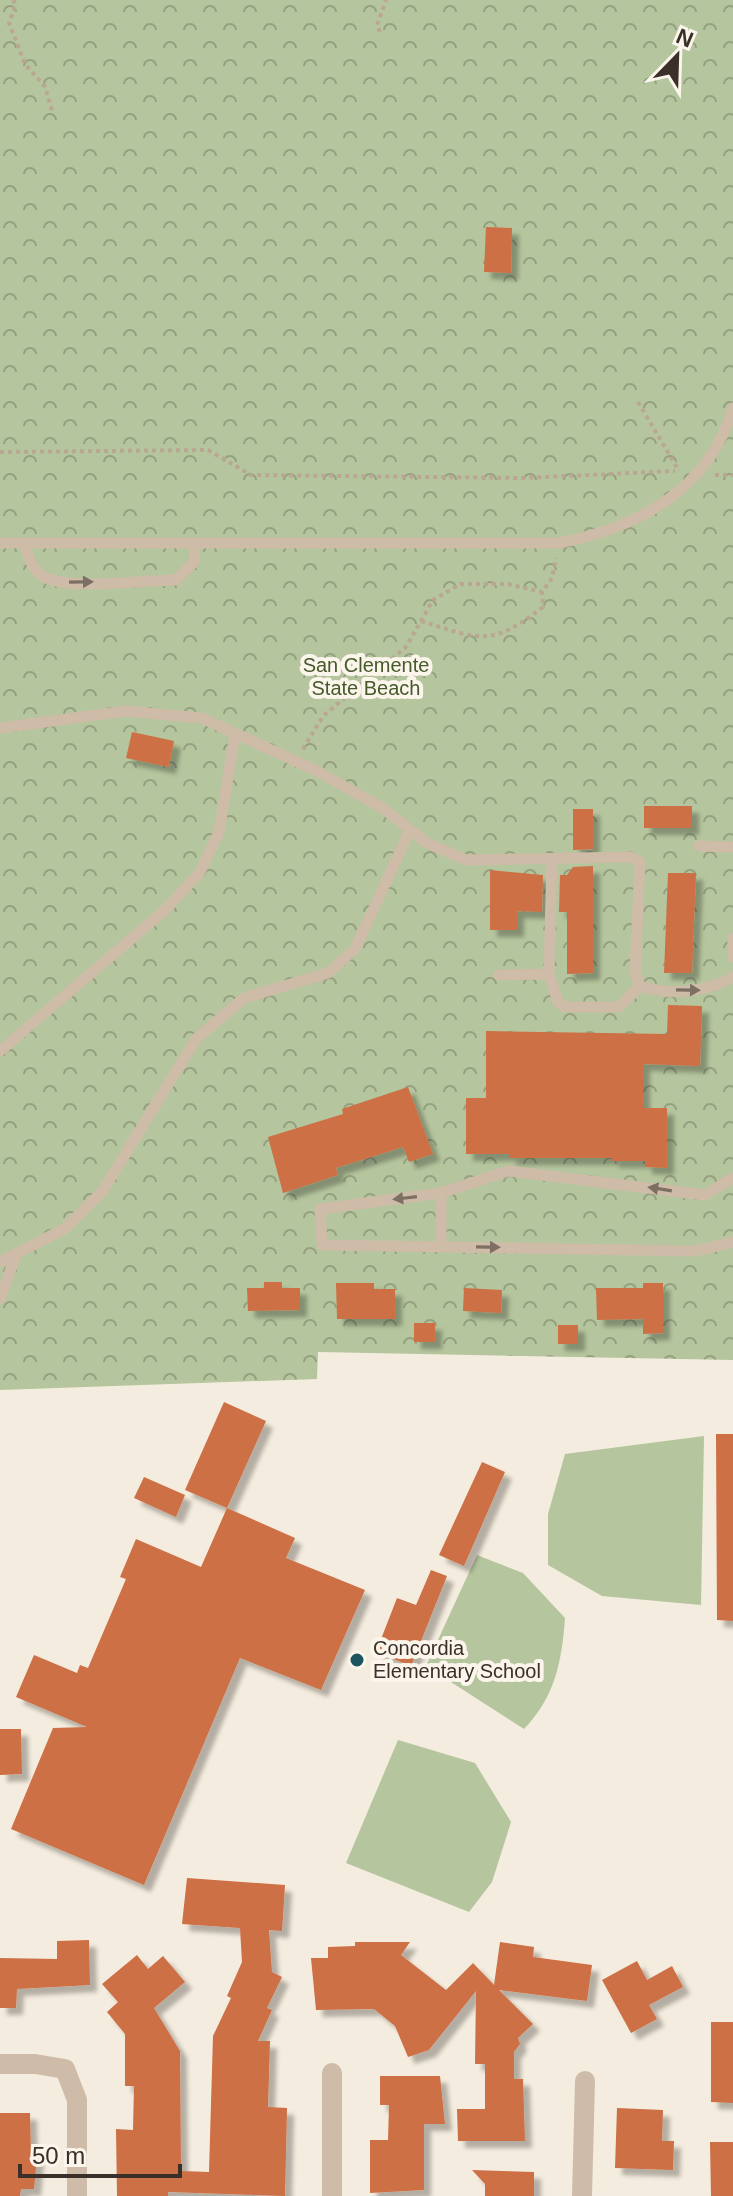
<svg xmlns="http://www.w3.org/2000/svg" width="733" height="2196" font-family="Helvetica,sans-serif">
  <style>
    .grass { fill: #b5c59d }
    .forest { fill: url(#forest-crowns) }
    .building { fill: #cd6f44; filter: url(#shadow) }
    .lines { fill: none; stroke-linecap: round; stroke-linejoin: round }
    .path { stroke: #baa793; stroke-width: 4; stroke-dasharray: 4 4; stroke-linecap: butt }
    .lane { stroke: #cebca9; stroke-width: 11 }
    .street { stroke: #cebca9; stroke-width: 20 }
    .oneway { fill: #7d6f63 }
    .poi-dot { fill: #1c565f; stroke: #fbf5ec; stroke-width: 3 }
    .labels { text-anchor: middle; dominant-baseline: central; stroke-width: 8; stroke-linejoin: round; paint-order: stroke }
    .park-label { font-size: 20px; fill: #465a2b; stroke: #fbf5ec }
    .poi-label { font-size: 20px; fill: #3a3029; stroke: #fbf5ec; text-anchor: start }
  </style>
  <defs>
    <pattern id="forest-crowns" width="20" height="18" patternUnits="userSpaceOnUse" patternTransform="scale(2)"><rect width="20" height="18" fill="#b5c59d"/><path d="M2 6a3 3 0 1 1 6 0M12 15a3 3 0 1 1 6 0" fill="none" stroke="#94a080"/></pattern>
    <filter id="shadow"><feDropShadow dx="7" dy="7" stdDeviation="2" flood-color="#0004"/></filter>
  </defs>
  <rect width="100%" height="100%" fill="#f4ecde"/>
  <path class="grass" d="M 704,1436 L 701,1605 L 602,1596 L 548,1565 L 548,1514 L 565,1454 Z
    M 477,1555 L 523,1573 L 565,1618 C 562,1661 555,1697 524,1729 L 426,1666 Z
    M 398,1740 L 475,1763 L 511,1822 L 492,1882 L 469,1912 L 346,1863 Z"/>
  <path class="forest" d="M 0,0 L 733,0 L 733,1360 L 318,1352 L 317,1379 L 0,1390 Z"/>
  <path class="building" d="M 486,227 L 512,228 L 511,273 L 484,272 Z
    M 132,732 L 174,741 L 169,767 L 126,758 Z
    M 644,806 L 692,806 L 692,828 L 644,828 Z
    M 573,809 L 593,809 L 593,849 L 573,850 Z
    M 593,866 L 593,973 L 567,974 L 567,912 L 559,912 L 560,875 L 567,875 L 573,867 Z
    M 490,870 L 543,875 L 542,912 L 517,911 L 517,930 L 490,930 Z
    M 668,873 L 696,873 L 692,973 L 664,973 Z
    M 668,1005 L 702,1006 L 700,1066 L 643,1064 L 643,1108 L 667,1108 L 667,1168 L 645,1167 L 645,1161 L 612,1161 L 612,1158 L 509,1158 L 509,1154 L 466,1154 L 466,1098 L 486,1098 L 486,1031 L 667,1034 Z
    M 408,1087 L 433,1154 L 409,1162 L 403,1147 L 336,1168 L 338,1175 L 283,1193 L 268,1137 L 343,1114 L 342,1109 Z
    M 264,1282 L 282,1282 L 282,1288 L 300,1288 L 300,1310 L 248,1311 L 247,1288 L 264,1288 Z
    M 336,1283 L 374,1283 L 374,1289 L 395,1289 L 395,1319 L 337,1319 Z
    M 643,1283 L 663,1283 L 663,1333 L 643,1334 L 643,1319 L 597,1320 L 596,1288 L 643,1288 Z
    M 464,1288 L 502,1290 L 501,1313 L 463,1311 Z
    M 414,1323 L 435,1323 L 435,1342 L 414,1342 Z
    M 558,1325 L 578,1325 L 578,1344 L 558,1344 Z
    M 224,1402 L 266,1421 L 227,1508 L 185,1490 Z
    M 716,1434 L 733,1434 L 733,1621 L 717,1620 Z
    M 482,1462 L 505,1472 L 464,1566 L 439,1555 Z
    M 144,1477 L 185,1495 L 176,1517 L 134,1498 Z
    M 227,1508 L 295,1538 L 286,1558 L 365,1590 L 321,1690 L 240,1658 L 144,1885 L 11,1829 L 53,1728 L 87,1727 L 16,1697 L 34,1655 L 77,1673 L 80,1665 L 88,1668 L 126,1579 L 120,1577 L 136,1539 L 201,1567 Z
    M 431,1570 L 447,1576 L 411,1666 L 376,1652 L 397,1598 L 416,1605 Z
    M 0,1729 L 21,1729 L 22,1774 L 0,1775 Z
    M 187,1878 L 285,1885 L 282,1931 L 269,1930 L 272,1972 L 282,1977 L 267,2008 L 272,2010 L 258,2041 L 270,2041 L 268,2107 L 287,2108 L 285,2196 L 168,2192 L 168,2196 L 117,2196 L 116,2129 L 133,2130 L 134,2086 L 125,2086 L 125,2034 L 107,2012 L 118,2002 L 102,1984 L 137,1955 L 148,1969 L 163,1956 L 185,1982 L 154,2008 L 180,2051 L 181,2171 L 209,2172 L 213,2036 L 231,1998 L 227,1996 L 242,1962 L 240,1928 L 182,1924 Z
    M 89,1940 L 90,1985 L 17,1989 L 16,2008 L 0,2008 L 0,1958 L 57,1959 L 57,1941 Z
    M 355,1942 L 410,1942 L 401,1955 L 446,1990 L 473,1963 L 494,1985 L 500,1942 L 534,1947 L 533,1957 L 592,1965 L 587,2001 L 499,1990 L 533,2024 L 518,2038 L 520,2044 L 514,2052 L 514,2079 L 523,2079 L 525,2141 L 458,2141 L 457,2109 L 485,2109 L 485,2064 L 475,2064 L 476,1991 L 429,2050 L 408,2057 L 395,2026 L 374,2009 L 316,2010 L 311,1958 L 328,1958 L 328,1947 L 355,1946 Z
    M 637,1961 L 647,1980 L 672,1966 L 683,1987 L 649,2005 L 657,2019 L 631,2033 L 602,1980 Z
    M 711,2022 L 733,2022 L 733,2103 L 711,2102 Z
    M 380,2076 L 440,2076 L 445,2124 L 424,2124 L 424,2190 L 370,2193 L 370,2140 L 388,2140 L 389,2105 L 380,2105 Z
    M 617,2108 L 663,2110 L 662,2141 L 674,2141 L 673,2170 L 615,2168 Z
    M 0,2113 L 30,2113 L 31,2157 L 37,2157 L 34,2189 L 21,2189 L 20,2196 L 0,2196 Z
    M 710,2142 L 733,2142 L 733,2196 L 711,2196 Z
    M 472,2170 L 534,2172 L 534,2196 L 485,2196 L 485,2184 Z"/>
  <g class="lines">
    <path class="path" d="M 13,0 L 16,4 L 9,23 L 25,64 L 45,87 L 53,114
      M 380,32 L 377,25 L 386,0
      M 638,402 L 679,471
      M 0,452 L 208,450 L 251,475 L 523,478 L 675,471
      M 715,475 L 733,475
      M 421,621 C 481,640 491,647 543,607 L 542,592
      M 303,749 L 323,716 L 406,647 L 433,600 L 460,584 L 508,584 L 542,592 L 552,578 L 556,558"/>
    <path class="lane" d="M 0,543 L 559,543 C 637,528 709,490 733,408
      M 24,543 C 28,555 31,568 42,576 C 66,591 145,580 176,580 L 194,562 L 195,543
      M 0,728 L 126,711 L 202,718 L 317,771 L 384,809 L 427,843 L 466,860 L 631,857 L 640,862 L 635,972 L 640,986
      M 698,846 L 733,847
      M 733,938 L 733,957
      M 549,974 L 552,859
      M 499,975 L 549,974 L 558,1002 L 564,1007 L 619,1007 L 640,986
      M 640,986 C 669,996 707,992 733,977
      M 0,1051 L 165,910 L 200,872 L 219,832 L 235,734
      M 733,1178 L 705,1195 L 508,1171 L 441,1193 L 320,1209 L 322,1245 L 695,1251 L 733,1242
      M 441,1246 L 441,1193
      M 0,1262 L 64,1229 L 102,1192 L 196,1039 L 244,998 L 328,973 L 355,949 L 410,830
      M 0,1299 L 16,1255"/>
    <path class="street" d="M 0,2064 L 35,2064 L 65,2069 L 77,2100 L 77,2196
      M 332,2196 L 332,2073
      M 582,2196 L 585,2081"/>
  </g>
  <defs><path id="oneway-solid" d="M-6-.8H1V-3.2L6.5 0L1 3.2V.8H-6Z" transform="scale(2)"/></defs>
  <g class="oneway">
    <use href="#oneway-solid" transform="translate(81 582) rotate(-1)"/>
    <use href="#oneway-solid" transform="translate(688 990) rotate(1)"/>
    <use href="#oneway-solid" transform="translate(660 1189) rotate(-171)"/>
    <use href="#oneway-solid" transform="translate(405 1198) rotate(173)"/>
    <use href="#oneway-solid" transform="translate(488 1247) rotate(1)"/>
  </g>
  <circle class="poi-dot" cx="357" cy="1660" r="8"/>
  <g class="labels">
    <g class="park-label">
      <text x="366" y="665">San Clemente<tspan x="366" dy="23">State Beach</tspan></text>
    </g>
    <g class="poi-label">
      <text x="373" y="1648">Concordia<tspan x="373" dy="23">Elementary School</tspan></text>
    </g>
  </g>
  <g transform="translate(677 56) rotate(23)" stroke="#fbf5ec" stroke-width="6" paint-order="stroke">
  <path d="M0-6L14 30L0 20L-14 30Z" fill="#3a3029"/>
  <text y="-12" font-size="22" font-weight="bold" text-anchor="middle" fill="#3a3029">N</text>
  </g>
  <path d="M20 2164v12h160v-12" fill="none" stroke="#3a3029" stroke-width="4"/>
  <text x="32" y="2164" font-size="24" fill="#3a3029" stroke="#fbf5ec" stroke-width="6" paint-order="stroke">50 m</text>
</svg>
